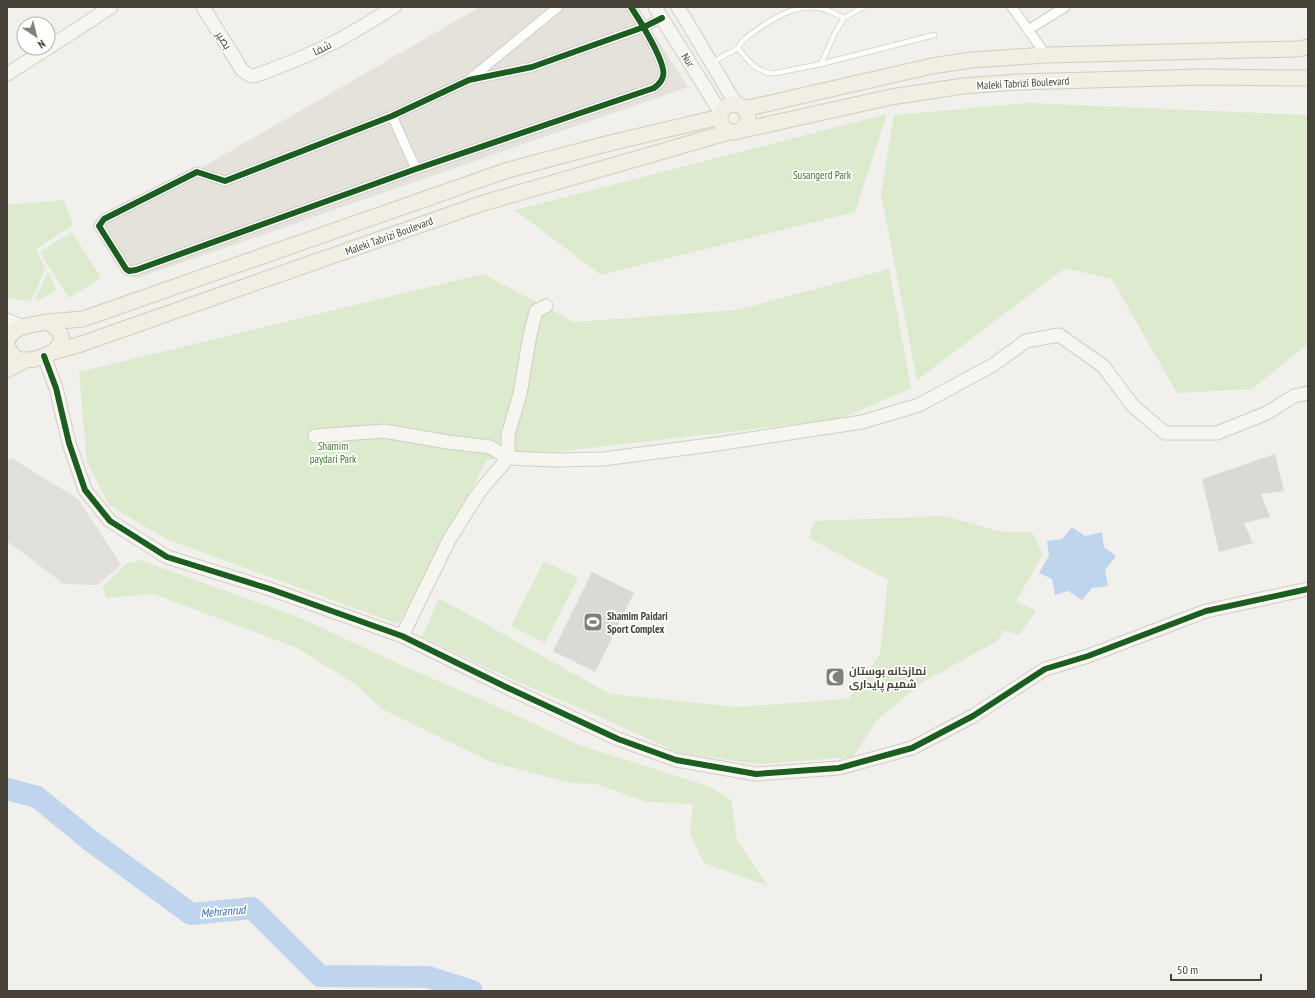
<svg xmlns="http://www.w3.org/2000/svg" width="1315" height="998" font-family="'PT Sans Narrow',Cairo,sans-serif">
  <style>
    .residential { fill: #e5e2d9 }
    .green { fill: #dceacd }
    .parking { fill: #e0dfdb }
    .water { fill: #bfd5ed }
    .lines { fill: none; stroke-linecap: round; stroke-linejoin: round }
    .river { stroke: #bfd5ed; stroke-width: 22 }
    .building { fill: #dbd9d4 }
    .lane-casing { stroke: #cfcec9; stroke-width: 6 }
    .street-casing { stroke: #cfcec9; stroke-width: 11 }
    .secondary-casing { stroke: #d0cdc3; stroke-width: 15 }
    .primary-casing { stroke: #d2cdba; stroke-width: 17 }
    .lane { stroke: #fdfdfc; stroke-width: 4.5 }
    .street { stroke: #fdfdfc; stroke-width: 9 }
    .secondary { stroke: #f7f5ef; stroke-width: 13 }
    .primary { stroke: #f1eee4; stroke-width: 15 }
    .cycleway-casing { stroke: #fff; stroke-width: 8 }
    .cycleway { stroke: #1b5e20; stroke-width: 6 }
    .labels { text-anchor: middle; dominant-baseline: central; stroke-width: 3.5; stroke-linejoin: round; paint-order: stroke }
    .street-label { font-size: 11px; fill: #474338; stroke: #fff }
    .park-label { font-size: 11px; fill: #41762d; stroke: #fff }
    .poi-label { font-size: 11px; font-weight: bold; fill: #474338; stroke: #fff; text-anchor: start }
    .water-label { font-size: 12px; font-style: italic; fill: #356fae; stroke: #fff }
  </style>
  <rect width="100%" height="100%" fill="#f1f0ec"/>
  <path class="residential" d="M 480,7 L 636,7 L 688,87 L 135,279 L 104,224 Z"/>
  <path class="green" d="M 1026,103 L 1308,115 L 1308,346 L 1305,346 L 1252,389 L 1177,393 L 1112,279 L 1065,268 L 917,380 L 881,194 L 894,115 Z
    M 887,114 L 855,212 L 601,275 L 515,210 Z
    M 64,200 L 73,225 L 36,249 L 45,269 L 31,301 L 12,299 L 7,297 L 7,205 Z
    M 72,232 L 101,278 L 69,298 L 40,252 Z
    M 889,269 L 911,388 L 840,419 L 487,460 L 398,624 L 166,539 L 109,505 L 87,462 L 79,372 L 483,274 L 574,322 L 737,310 Z
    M 48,272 L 56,290 L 38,300 L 36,297 Z
    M 944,516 L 1002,532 L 1030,532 L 1035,536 L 1042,556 L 1016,601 L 1036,611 L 1019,635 L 1004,630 L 997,641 L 923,682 L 877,720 L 853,757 L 757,764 L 679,753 L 576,706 L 518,682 L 422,637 L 439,598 L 610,694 L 737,707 L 849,699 L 880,654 L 888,580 L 809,538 L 814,521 Z
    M 140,560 L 303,619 L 403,666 L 487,702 L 579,745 L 708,786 L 731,800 L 737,840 L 768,886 L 704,863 L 690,833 L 693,804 L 647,802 L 596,784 L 571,783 L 491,762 L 382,709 L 355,684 L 297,648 L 154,594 L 106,598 L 103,587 L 126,564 Z
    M 544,561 L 578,578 L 545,643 L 511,626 Z"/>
  <path class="parking" d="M 11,458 L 78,499 L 121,565 L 97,585 L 64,584 L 7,541 L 7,461 Z"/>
  <path class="water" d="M 1072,527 L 1085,536 L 1102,532 L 1104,547 L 1116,556 L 1105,570 L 1108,586 L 1092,588 L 1082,600 L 1068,591 L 1055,595 L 1052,579 L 1039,573 L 1049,556 L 1047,541 L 1062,539 Z"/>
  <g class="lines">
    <path class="river" d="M 7,789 L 37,797 L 91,841 L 191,914 L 252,908 L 320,976 L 428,977 L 472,991"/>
  </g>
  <path class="building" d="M 1275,454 L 1284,491 L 1261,494 L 1270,517 L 1244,523 L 1253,543 L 1219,552 L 1202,479 Z
    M 592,572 L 634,593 L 595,672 L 553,651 Z"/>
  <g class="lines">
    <defs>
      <path id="lane" d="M 738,48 C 742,39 751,34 758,29 C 778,15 803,1 827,10 C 833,12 839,16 844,18
        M 713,62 L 738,48 C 747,60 759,75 776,73 L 821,64 L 934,35
        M 821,64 L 835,33 L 844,18 L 863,7"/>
      <path id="street" d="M 631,7 C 639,19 667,64 663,76 C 662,82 658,85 654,88 L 416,169 L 136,270 L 129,271 L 126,269 L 99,226 L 104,219 L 197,172 L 225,181 L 392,116 L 469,80 L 532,67 L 644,27 L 662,18
        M 1012,7 L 1046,55
        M 1028,30 L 1065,7
        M 470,79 L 558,7
        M 392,116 L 416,169"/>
      <path id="secondary" d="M 203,7 L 242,70 L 249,75 L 254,76 C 285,65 317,52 346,36 C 362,27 378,17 394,7
        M 655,7 L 721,113
        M 678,7 L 736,104
        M 48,48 L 111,7
        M 7,74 L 48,48
        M 7,320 L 23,327
        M 44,356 L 56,388 L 69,443 L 85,490 L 110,521 L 167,557 L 270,589 L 402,636 L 508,688 L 618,739 L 676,760 L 756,774 L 839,768 L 912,748 L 973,716 L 1045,669 L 1088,656 L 1206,611 L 1308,589
        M 315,436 L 384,431 L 448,442 L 490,447 L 508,458 L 508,435 L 520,394 L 530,335 L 536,311 L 546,306
        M 402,636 L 449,540 L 479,492 L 508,458 L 554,460 L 603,459 L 717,444 L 862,422 L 919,405 L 993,365 L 1026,341 L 1059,335 L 1103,366 L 1133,406 L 1165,433 L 1217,433 L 1267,413 L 1294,396 L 1308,393"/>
      <path id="primary" d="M720 118a14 14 0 1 1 28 0a14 14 0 1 1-28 0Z
        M 744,109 L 932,66 L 971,60 L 1046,55 L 1298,49 L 1308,47
        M 743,130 L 891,97 L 963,86 L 1017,82 L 1202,77 L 1308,78
        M 47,322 L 83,319 L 508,170 L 606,144 L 720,117
        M 7,341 C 13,325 32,325 47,322 C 75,338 57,354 34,359 C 28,360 24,361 18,359 C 13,357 9,350 7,345
        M 53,352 L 81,344 L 480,204 L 729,132
        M 7,370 L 24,361"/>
    </defs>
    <use href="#lane" class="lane-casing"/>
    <use href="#street" class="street-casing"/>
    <use href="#secondary" class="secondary-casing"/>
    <use href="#primary" class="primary-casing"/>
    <use href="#lane" class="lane"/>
    <use href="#street" class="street"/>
    <use href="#secondary" class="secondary"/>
    <use href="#primary" class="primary"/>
    <defs>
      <path id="cycleway" d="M 631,7 C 639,19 667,64 663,76 C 662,82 658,85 654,88 L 416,169 L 136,270 L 129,271 L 126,269 L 99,226 L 104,219 L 197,172 L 225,181 L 392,116 L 469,80 L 532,67 L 644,27 L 662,18
        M 44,356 L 56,388 L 69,443 L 85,490 L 110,521 L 167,557 L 270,589 L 402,636 L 508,688 L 618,739 L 676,760 L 756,774 L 839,768 L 912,748 L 973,716 L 1045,669 L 1088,656 L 1206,611 L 1308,589"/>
    </defs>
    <use href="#cycleway" class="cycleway-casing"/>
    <use href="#cycleway" class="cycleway"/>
  </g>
  <defs>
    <symbol id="stadium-square" viewBox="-11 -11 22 22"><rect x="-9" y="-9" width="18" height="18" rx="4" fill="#828077" stroke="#fff"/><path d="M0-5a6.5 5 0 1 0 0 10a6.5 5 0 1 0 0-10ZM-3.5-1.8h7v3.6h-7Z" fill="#fff"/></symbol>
    <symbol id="mosque-square" viewBox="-11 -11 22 22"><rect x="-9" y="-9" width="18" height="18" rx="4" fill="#828077" stroke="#fff"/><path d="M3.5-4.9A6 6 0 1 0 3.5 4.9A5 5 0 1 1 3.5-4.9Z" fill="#fff"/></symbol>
  </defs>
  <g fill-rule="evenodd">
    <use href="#stadium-square" x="582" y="611" width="22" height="22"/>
    <use href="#mosque-square" x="824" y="666" width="22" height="22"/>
  </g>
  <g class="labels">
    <g class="street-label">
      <text transform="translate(224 40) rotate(58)">بصیر</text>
      <text transform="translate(322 48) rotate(-26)">شفا</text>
      <text transform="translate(688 60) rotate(58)">Nur</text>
      <text transform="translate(1023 83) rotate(-3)">Maleki Tabrizi Boulevard</text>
      <text transform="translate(389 236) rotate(-20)">Maleki Tabrizi Boulevard</text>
    </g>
    <g class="park-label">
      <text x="822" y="175">Susangerd Park</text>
      <text x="333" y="446">Shamim<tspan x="333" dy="13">paydari Park</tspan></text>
    </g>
    <g class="poi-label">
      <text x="607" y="616">Shamim Paidari<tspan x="607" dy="13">Sport Complex</tspan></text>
      <text x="849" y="671">نمازخانه بوستان<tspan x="849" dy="13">شمیم پایداری</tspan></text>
    </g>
    <g class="water-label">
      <text transform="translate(223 911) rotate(-5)">Mehranrud</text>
    </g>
  </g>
  <rect width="1315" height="998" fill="none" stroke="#474338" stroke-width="16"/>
  <g transform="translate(36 36) rotate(145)"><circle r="19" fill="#ffffff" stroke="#b5b4af"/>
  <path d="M0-3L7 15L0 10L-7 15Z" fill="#828077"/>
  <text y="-6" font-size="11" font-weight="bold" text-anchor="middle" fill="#474338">N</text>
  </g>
  <path d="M1171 974v6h90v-6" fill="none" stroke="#474338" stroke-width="2"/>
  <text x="1177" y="974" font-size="12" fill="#474338" stroke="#ffffff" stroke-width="3" paint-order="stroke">50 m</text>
</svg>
